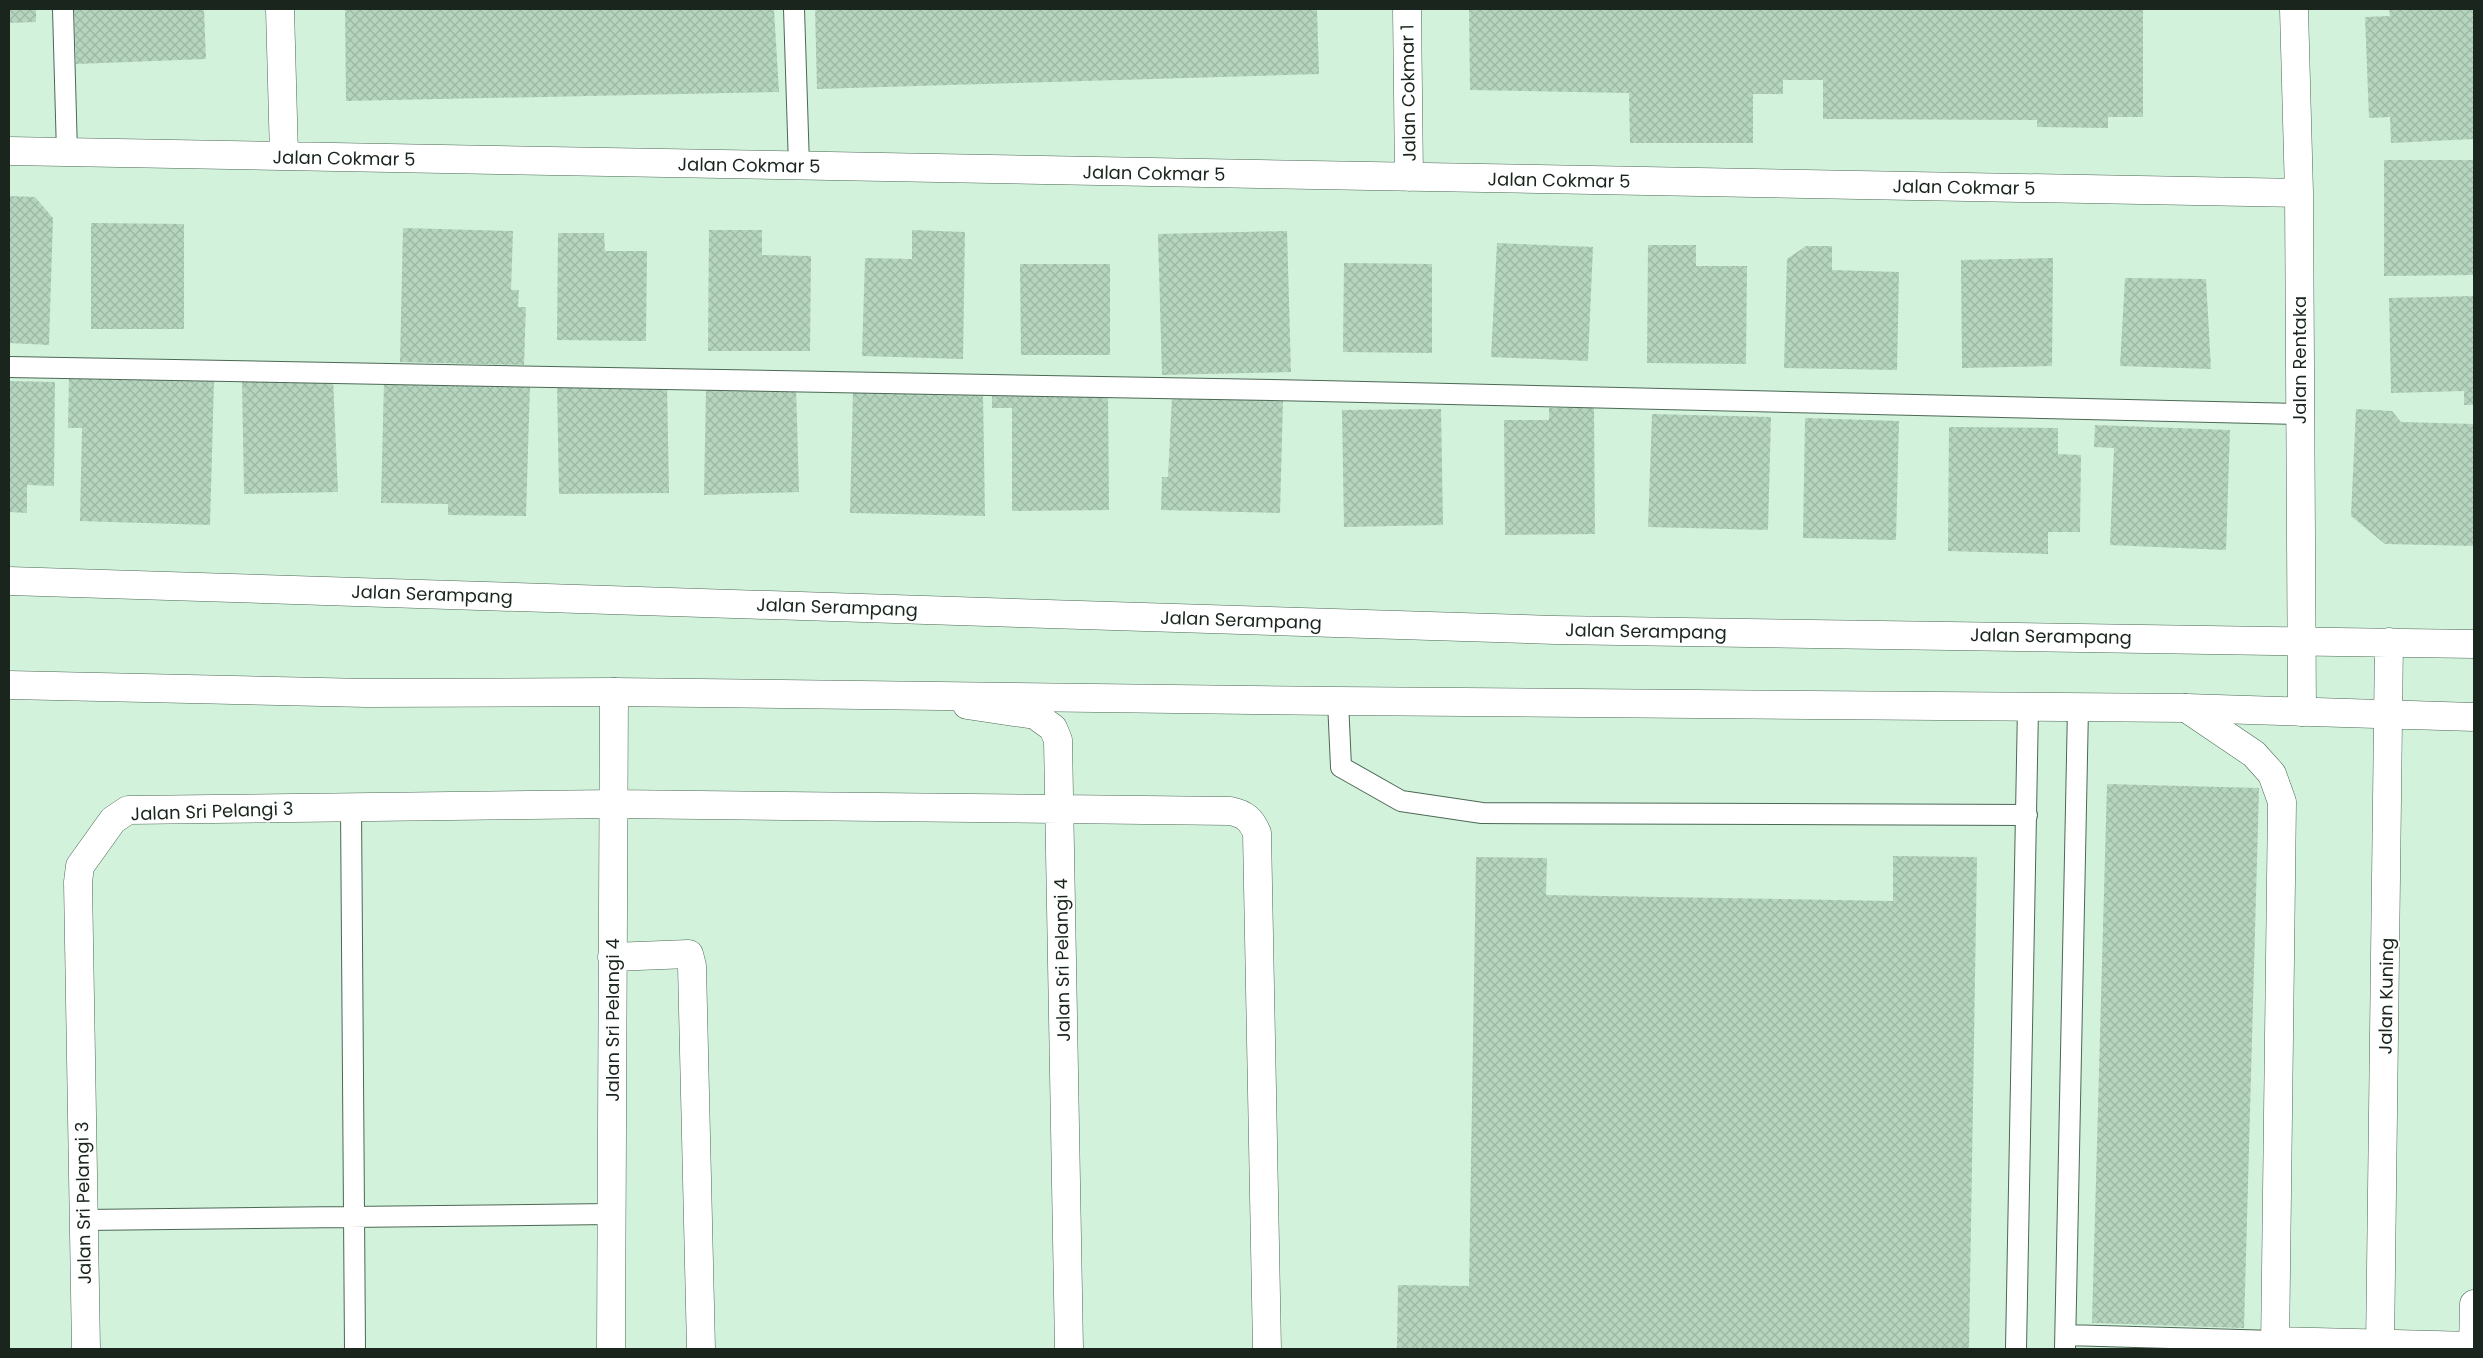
<svg xmlns="http://www.w3.org/2000/svg" width="2483" height="1358" font-family="Poppins,sans-serif">
  <style>
    .building { fill: url(#building-cross-hatch) }
    .lines { fill: none; stroke-linecap: round; stroke-linejoin: round }
    .lane-casing { stroke: #4c6855; stroke-width: 22 }
    .street-casing { stroke: #4c6855; stroke-width: 29 }
    .secondary-casing { stroke: #4c6855; stroke-width: 29 }
    .lane { stroke: #fff; stroke-width: 20 }
    .street { stroke: #fff; stroke-width: 28 }
    .secondary { stroke: #fff; stroke-width: 28 }
    .labels { text-anchor: middle; dominant-baseline: central; stroke-width: 4; stroke-linejoin: round; paint-order: stroke }
    .street-label { font-size: 18px; fill: #19251d; stroke: #fff }
  </style>
  <defs>
    <pattern id="building-cross-hatch" width="8" height="8" patternUnits="userSpaceOnUse" patternTransform="scale(1.25)"><rect width="8" height="8" fill="#b6d5bf"/><path d="M0 0l8 8M0 8l8-8" fill="none" stroke="#9cb7a4"/></pattern>
  </defs>
  <rect width="100%" height="100%" fill="#d2f2db"/>
  <path class="building" d="M 9,9 L 36,9 L 36,22 L 9,23 Z
    M 74,9 L 204,9 L 206,59 L 76,64 Z
    M 345,9 L 774,9 L 779,92 L 346,101 Z
    M 815,9 L 1317,9 L 1319,74 L 817,89 Z
    M 1469,9 L 2143,9 L 2143,117 L 2108,117 L 2108,128 L 2037,127 L 2037,120 L 1823,119 L 1823,80 L 1783,80 L 1783,94 L 1753,94 L 1753,143 L 1630,143 L 1629,93 L 1470,90 Z
    M 2389,9 L 2474,9 L 2474,139 L 2391,143 L 2390,117 L 2369,118 L 2365,17 L 2390,16 Z
    M 2384,160 L 2474,160 L 2474,275 L 2384,276 Z
    M 9,196 L 35,197 L 53,218 L 49,345 L 9,343 Z
    M 91,223 L 184,224 L 184,329 L 91,329 Z
    M 403,228 L 513,231 L 511,290 L 519,290 L 518,307 L 526,307 L 524,365 L 400,362 Z
    M 709,230 L 762,230 L 762,255 L 811,256 L 810,351 L 708,351 Z
    M 912,230 L 965,232 L 963,359 L 862,356 L 865,258 L 912,259 Z
    M 1287,231 L 1291,372 L 1162,375 L 1158,234 Z
    M 558,233 L 604,233 L 605,251 L 647,251 L 646,341 L 557,340 Z
    M 1497,243 L 1593,247 L 1588,361 L 1491,357 Z
    M 1648,245 L 1696,245 L 1696,266 L 1747,266 L 1746,364 L 1647,363 Z
    M 1806,246 L 1832,246 L 1832,270 L 1899,272 L 1897,370 L 1784,368 L 1787,259 Z
    M 2053,258 L 2052,366 L 1962,368 L 1961,260 Z
    M 1344,263 L 1432,264 L 1432,353 L 1343,352 Z
    M 1020,264 L 1110,264 L 1110,355 L 1021,355 Z
    M 2125,278 L 2206,279 L 2211,369 L 2120,366 Z
    M 2474,296 L 2474,405 L 2464,405 L 2464,391 L 2391,393 L 2389,298 Z
    M 69,377 L 214,381 L 210,525 L 80,521 L 82,428 L 68,428 Z
    M 333,378 L 338,492 L 244,494 L 242,381 Z
    M 9,381 L 55,382 L 54,486 L 27,485 L 27,513 L 9,512 Z
    M 384,381 L 530,385 L 526,516 L 448,515 L 448,504 L 381,503 Z
    M 667,382 L 669,493 L 559,494 L 557,383 Z
    M 796,386 L 799,492 L 704,495 L 706,389 Z
    M 853,391 L 983,394 L 985,516 L 850,513 Z
    M 992,391 L 1108,391 L 1109,510 L 1012,511 L 1012,408 L 992,408 Z
    M 1172,397 L 1283,399 L 1280,513 L 1161,510 L 1162,477 L 1168,477 Z
    M 1549,408 L 1594,408 L 1595,534 L 1505,535 L 1504,420 L 1549,420 Z
    M 1441,409 L 1443,525 L 1344,527 L 1342,410 Z
    M 2356,409 L 2392,411 L 2401,422 L 2474,424 L 2474,546 L 2385,544 L 2351,516 Z
    M 1652,414 L 1771,417 L 1768,530 L 1648,527 Z
    M 1805,418 L 1899,421 L 1896,540 L 1803,538 Z
    M 2095,425 L 2230,430 L 2226,550 L 2110,545 L 2114,448 L 2094,447 Z
    M 1949,427 L 2058,428 L 2058,454 L 2081,455 L 2080,532 L 2048,532 L 2048,554 L 1948,551 Z
    M 2107,784 L 2259,788 L 2244,1328 L 2092,1323 Z
    M 1893,856 L 1977,857 L 1969,1349 L 1397,1349 L 1398,1285 L 1469,1286 L 1476,857 L 1547,858 L 1546,895 L 1893,901 Z"/>
  <g class="lines">
    <defs>
      <path id="lane" d="M 63,9 L 67,153
        M 794,9 L 799,166
        M 9,367 L 1320,391 L 2300,414
        M 1338,701 L 1341,767 L 1401,801 L 1482,813 L 2027,815
        M 351,807 L 355,1349
        M 84,1220 L 611,1214
        M 2066,1335 L 2275,1341
        M 2016,1349 L 2028,707
        M 2065,1349 L 2078,708"/>
      <path id="street" d="M 280,9 L 284,156
        M 1407,9 L 1409,177
        M 2294,9 L 2299,193 L 2302,712
        M 9,151 L 2299,193
        M 967,705 L 1035,715 L 1053,728 L 1058,740 L 1069,1349
        M 2186,708 L 2254,754 L 2272,774 L 2282,802 L 2275,1349
        M 612,957 L 689,954 L 692,966 L 701,1349
        M 2275,1341 L 2473,1346
        M 86,1349 L 78,882 L 80,866 L 113,820 L 128,810 L 613,804 L 1230,811 C 1245,814 1251,819 1257,833 L 1267,1349
        M 611,1349 L 614,692
        M 2473,1349 L 2474,1304"/>
      <path id="secondary" d="M 9,581 L 1555,630 L 2474,644
        M 9,685 L 367,693 L 614,692 L 1338,701 L 2186,708 L 2474,717
        M 2380,1349 L 2389,642"/>
    </defs>
    <use href="#lane" class="lane-casing"/>
    <use href="#street" class="street-casing"/>
    <use href="#secondary" class="secondary-casing"/>
    <use href="#lane" class="lane"/>
    <use href="#street" class="street"/>
    <use href="#secondary" class="secondary"/>
  </g>
  <g class="labels">
    <g class="street-label">
      <text transform="translate(1408 93) rotate(-91)">Jalan Cokmar 1</text>
      <text transform="translate(344 158) rotate(1)">Jalan Cokmar 5</text>
      <text transform="translate(749 165) rotate(1)">Jalan Cokmar 5</text>
      <text transform="translate(1154 173) rotate(1)">Jalan Cokmar 5</text>
      <text transform="translate(1559 180) rotate(1)">Jalan Cokmar 5</text>
      <text transform="translate(1964 187) rotate(1)">Jalan Cokmar 5</text>
      <text transform="translate(2299 360) rotate(-90)">Jalan Rentaka</text>
      <text transform="translate(432 594) rotate(2)">Jalan Serampang</text>
      <text transform="translate(837 607) rotate(2)">Jalan Serampang</text>
      <text transform="translate(1241 620) rotate(2)">Jalan Serampang</text>
      <text transform="translate(1646 631) rotate(1)">Jalan Serampang</text>
      <text transform="translate(2051 636) rotate(1)">Jalan Serampang</text>
      <text transform="translate(212 811) rotate(-2)">Jalan Sri Pelangi 3</text>
      <text transform="translate(1062 960) rotate(-91)">Jalan Sri Pelangi 4</text>
      <text transform="translate(2386 996) rotate(-89)">Jalan Kuning</text>
      <text transform="translate(612 1020) rotate(-90)">Jalan Sri Pelangi 4</text>
      <text transform="translate(83 1203) rotate(-91)">Jalan Sri Pelangi 3</text>
    </g>
  </g>
  <rect width="2483" height="1358" fill="none" stroke="#19251d" stroke-width="20"/>
</svg>
